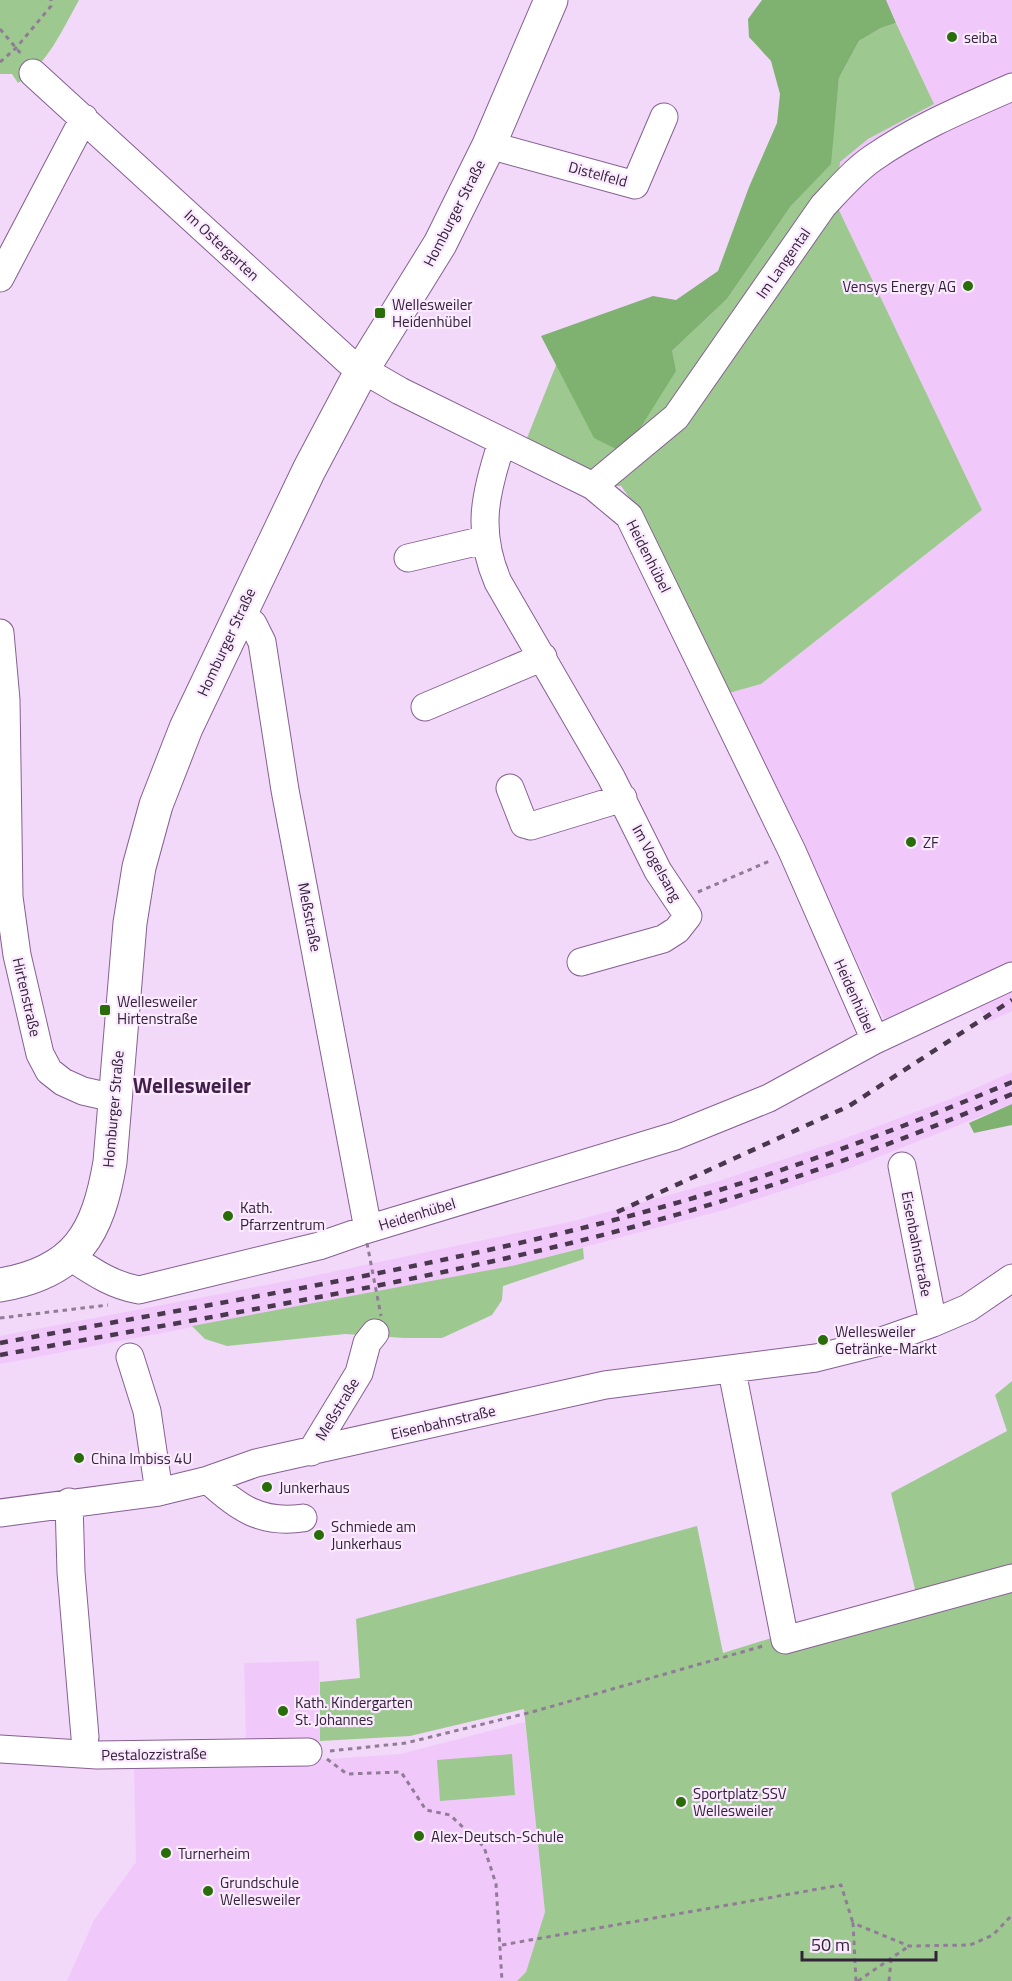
<svg xmlns="http://www.w3.org/2000/svg" width="1012" height="1981" font-family="'Titillium Web',sans-serif">
  <style>
    .built { fill: #f0c9fa }
    .green { fill: #9dc990 }
    .forest { fill: #7fb270 }
    .lines { fill: none; stroke-linecap: round; stroke-linejoin: round }
    .minor-casing { stroke: #866091; stroke-width: 29 }
    .major-casing { stroke: #866091; stroke-width: 35 }
    .path { stroke: #917c97; stroke-width: 3; stroke-dasharray: 4.5 4.5; stroke-linecap: butt }
    .minor { stroke: #fff; stroke-width: 27 }
    .major { stroke: #fff; stroke-width: 33 }
    .rail { stroke: #48374d; stroke-width: 4.5; stroke-dasharray: 8 8; stroke-linecap: butt }
    .path-bridge { stroke: #917c97; stroke-width: 3; stroke-dasharray: 4.5 4.5; stroke-linecap: butt }
    .poi-dot { fill: #286d07; stroke: #fae9ff; stroke-width: 2 }
    .labels { text-anchor: middle; dominant-baseline: central; stroke-width: 4.5; stroke-linejoin: round; paint-order: stroke }
    .poi-label { font-size: 15px; fill: #332338; stroke: #fae9ff; text-anchor: start }
    .street-label { font-size: 15px; fill: #332338; stroke: #fae9ff }
    .district-label { font-size: 21px; font-weight: bold; fill: #421e4b; stroke: #fae9ff }
  </style>
  <rect width="100%" height="100%" fill="#f2d8f9"/>
  <path class="built" d="M 886,0 L 1012,0 L 1012,1011 L 988,1022 L 979,1008 L 895,1046 L 879,1007 L 729,693 L 761,684 L 982,510 L 837,206 L 840,162 L 868,139 L 934,104 Z
    M 1012,1072 L 1012,1104 L 848,1169 L 724,1210 L 516,1265 L 0,1364 L 0,1336 L 308,1277 L 574,1221 L 716,1182 L 838,1141 L 958,1096 Z
    M 319,1661 L 320,1741 L 246,1741 L 244,1663 Z
    M 525,1722 L 545,1912 L 526,1972 L 517,1981 L 67,1981 L 94,1920 L 136,1862 L 134,1766 L 300,1761 L 400,1754 Z"/>
  <path class="green" d="M 0,0 L 79,0 C 62,30 48,64 18,83 L 12,74 L 0,74 Z
    M 896,23 L 934,104 L 868,139 L 840,162 L 837,206 L 982,510 L 761,684 L 729,693 L 647,522 L 621,486 L 593,486 L 527,438 L 557,363 L 595,438 L 672,351 L 727,299 L 791,206 L 830,164 L 839,78 L 859,41 L 881,28 Z
    M 583,1248 L 584,1259 L 503,1286 L 502,1300 L 492,1315 L 442,1338 L 404,1338 L 345,1334 L 227,1346 L 205,1339 L 192,1326 L 516,1265 Z
    M 1012,1381 L 1012,1981 L 517,1981 L 526,1972 L 545,1912 L 524,1709 L 410,1736 L 320,1741 L 320,1682 L 360,1678 L 356,1619 L 697,1526 L 723,1653 L 916,1593 L 891,1493 L 1007,1431 L 995,1395 Z
    M 512,1754 L 515,1795 L 440,1801 L 437,1760 Z"/>
  <path class="forest" d="M 762,0 L 886,0 L 896,23 L 881,28 L 859,41 L 839,78 L 831,164 L 791,206 L 727,299 L 672,351 L 676,371 L 639,430 L 616,449 L 594,438 L 541,336 L 653,296 L 676,300 L 718,271 L 749,187 L 777,123 L 780,94 L 771,61 L 749,37 L 748,19 Z
    M 1012,1104 L 1012,1125 L 974,1133 L 969,1123 Z"/>
  <g class="lines">
    <defs>
      <path id="minor" d="M 33,73 L 348,361 L 400,391 L 593,486 L 629,516 L 792,851 L 875,1040
        M 489,145 L 635,185 L 664,117
        M 0,278 L 84,118
        M 502,442 C 485,493 476,531 498,582 L 611,777 L 658,871 L 688,916 L 677,930 L 663,939 L 581,962
        M 593,486 L 676,417 L 823,206 C 839,189 854,171 873,158 C 916,128 964,108 1012,87
        M 408,558 L 484,540
        M 240,612 L 253,624 L 262,642 L 285,790 L 368,1229
        M 0,633 L 6,700 L 9,897 L 17,955 L 40,1054 L 49,1071 L 63,1082 L 83,1091 L 114,1098
        M 425,707 L 543,657
        M 510,788 L 524,824 L 531,826 L 623,798
        M 902,1166 L 933,1323
        M 69,1256 C 92,1271 111,1285 139,1290 L 319,1246 L 368,1229 L 675,1136 L 769,1098 L 875,1040 L 1012,976
        M 130,1357 L 147,1411 L 159,1492
        M 732,1371 L 785,1640 L 1012,1578
        M 311,1452 L 359,1373 L 367,1343 L 375,1333
        M 208,1480 C 238,1508 261,1524 303,1518
        M 69,1502 L 71,1572 L 85,1737
        M 0,1513 L 159,1492 L 208,1480 L 256,1463 L 605,1385 L 816,1358 L 876,1343 L 933,1323 L 968,1308 L 1012,1278
        M 0,1749 L 97,1755 L 308,1752"/>
      <path id="major" d="M 0,1285 C 77,1272 98,1233 110,1162 L 130,923 L 139,867 L 156,805 L 186,728 L 309,470 L 362,370 L 440,244 L 489,145 L 551,0"/>
    </defs>
    <use href="#minor" class="minor-casing"/>
    <use href="#major" class="major-casing"/>
    <path class="path" d="M 0,29 L 22,55
      M 0,62 L 16,48 L 51,6 L 51,0
      M 698,892 L 772,860
      M 0,1318 L 108,1305
      M 330,1751 L 406,1743 L 532,1712 L 763,1646
      M 327,1759 L 347,1774 L 401,1772 L 426,1810 L 450,1815 L 484,1847 L 496,1884 L 502,1981
      M 502,1945 L 841,1885 L 853,1923
      M 856,1981 L 853,1923 L 909,1946 L 970,1945 L 993,1935 L 1012,1915
      M 858,1981 L 909,1946
      M 889,1981 L 891,1960"/>
    <use href="#minor" class="minor"/>
    <use href="#major" class="major"/>
    <path class="rail" d="M 617,1212 L 849,1106 L 1012,1000
      M 0,1343 C 205,1305 412,1272 614,1220 C 750,1185 883,1136 1012,1082
      M 0,1355 C 193,1320 388,1288 579,1241 C 727,1204 872,1154 1012,1094"/>
    <path class="path-bridge" d="M 367,1243 L 381,1316"/>
  </g>
  <g class="poi-dot">
    <circle cx="952" cy="37" r="6"/>
    <circle cx="968" cy="286" r="6"/>
    <rect x="374" y="307" width="12" height="12" rx="3"/>
    <circle cx="911" cy="842" r="6"/>
    <rect x="99" y="1004" width="12" height="12" rx="3"/>
    <circle cx="228" cy="1216" r="6"/>
    <circle cx="823" cy="1340" r="6"/>
    <circle cx="79" cy="1458" r="6"/>
    <circle cx="267" cy="1487" r="6"/>
    <circle cx="319" cy="1535" r="6"/>
    <circle cx="283" cy="1711" r="6"/>
    <circle cx="681" cy="1802" r="6"/>
    <circle cx="419" cy="1836" r="6"/>
    <circle cx="166" cy="1853" r="6"/>
    <circle cx="208" cy="1891" r="6"/>
  </g>
  <g class="labels">
    <g class="poi-label">
      <text x="964" y="37">seiba</text>
      <text x="956" y="286" text-anchor="end">Vensys Energy AG</text>
      <text x="392" y="304">Wellesweiler<tspan x="392" dy="17">Heidenhübel</tspan></text>
      <text x="923" y="842">ZF</text>
      <text x="117" y="1001">Wellesweiler<tspan x="117" dy="17">Hirtenstraße</tspan></text>
      <text x="240" y="1207">Kath.<tspan x="240" dy="17">Pfarrzentrum</tspan></text>
      <text x="835" y="1331">Wellesweiler<tspan x="835" dy="17">Getränke-Markt</tspan></text>
      <text x="91" y="1458">China Imbiss 4U</text>
      <text x="279" y="1487">Junkerhaus</text>
      <text x="331" y="1526">Schmiede am<tspan x="331" dy="17">Junkerhaus</tspan></text>
      <text x="295" y="1702">Kath. Kindergarten<tspan x="295" dy="17">St. Johannes</tspan></text>
      <text x="693" y="1793">Sportplatz SSV<tspan x="693" dy="17">Wellesweiler</tspan></text>
      <text x="431" y="1836">Alex-Deutsch-Schule</text>
      <text x="178" y="1853">Turnerheim</text>
      <text x="220" y="1882">Grundschule<tspan x="220" dy="17">Wellesweiler</tspan></text>
    </g>
    <g class="street-label">
      <text transform="translate(598 174) rotate(15)">Distelfeld</text>
      <text transform="translate(454 213) rotate(-63)">Homburger Straße</text>
      <text transform="translate(222 245) rotate(43)">Im Ostergarten</text>
      <text transform="translate(783 263) rotate(-55)">Im Langental</text>
      <text transform="translate(649 556) rotate(63)">Heidenhübel</text>
      <text transform="translate(226 642) rotate(-65)">Homburger Straße</text>
      <text transform="translate(657 863) rotate(61)">Im Vogelsang</text>
      <text transform="translate(310 917) rotate(79)">Meßstraße</text>
      <text transform="translate(855 996) rotate(66)">Heidenhübel</text>
      <text transform="translate(27 997) rotate(77)">Hirtenstraße</text>
      <text transform="translate(113 1109) rotate(-85)">Homburger Straße</text>
      <text transform="translate(417 1214) rotate(-17)">Heidenhübel</text>
      <text transform="translate(917 1244) rotate(79)">Eisenbahnstraße</text>
      <text transform="translate(337 1409) rotate(-59)">Meßstraße</text>
      <text transform="translate(443 1422) rotate(-13)">Eisenbahnstraße</text>
      <text transform="translate(154 1754) rotate(-1)">Pestalozzistraße</text>
    </g>
    <g class="district-label">
      <text x="192" y="1085">Wellesweiler</text>
    </g>
  </g>
  <path d="M802 1951v9h134v-9" fill="none" stroke="#332338" stroke-width="3"/>
  <text x="811" y="1951" font-size="18" fill="#332338" stroke="#fae9ff" stroke-width="4.5" paint-order="stroke">50 m</text>
</svg>
